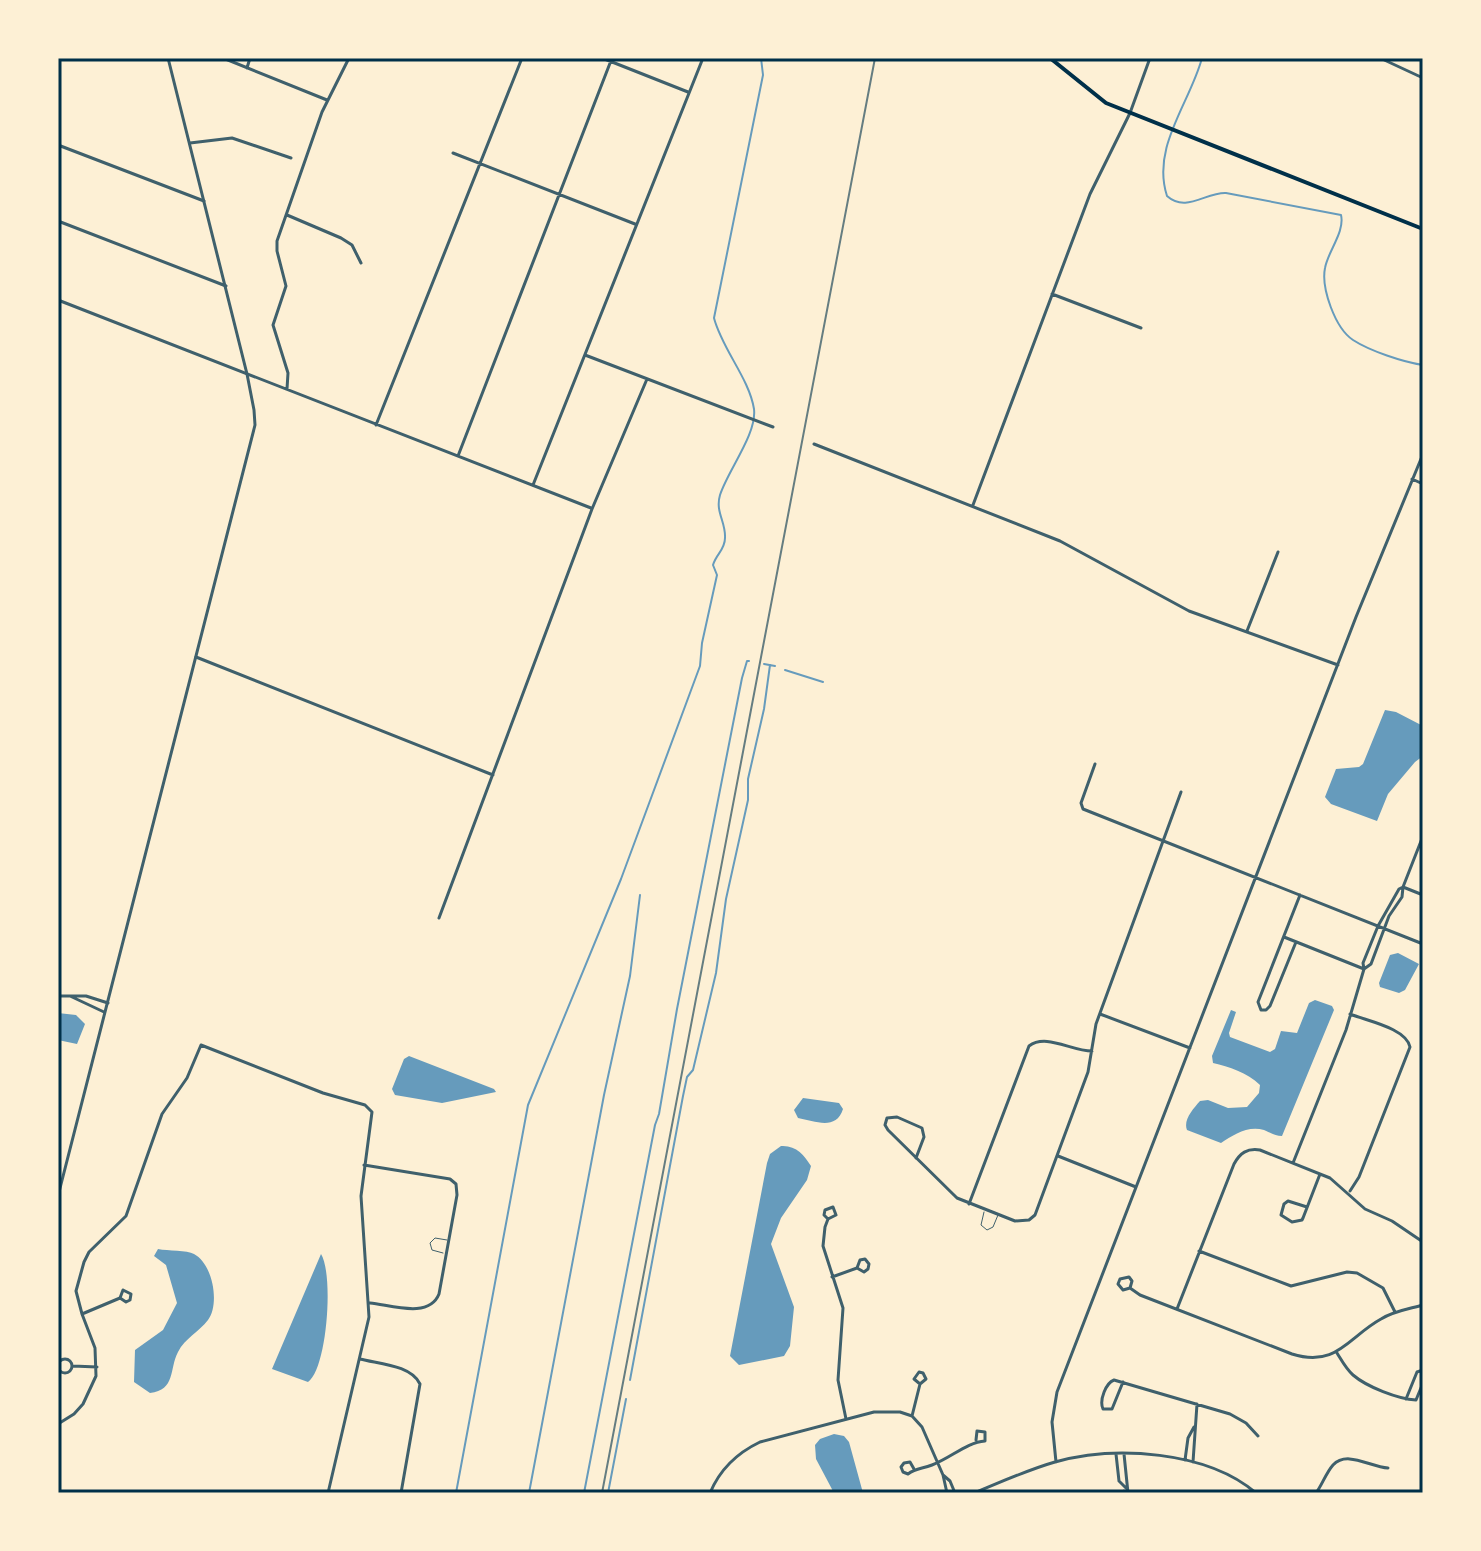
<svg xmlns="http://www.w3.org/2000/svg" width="1481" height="1551" font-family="'Fira Sans',sans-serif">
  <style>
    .water { fill: #669bbc }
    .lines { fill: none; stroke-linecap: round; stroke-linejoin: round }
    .stream { stroke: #669bbc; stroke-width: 2 }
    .service { stroke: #3f606c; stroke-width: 1 }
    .minor { stroke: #3f606c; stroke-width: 3 }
    .tertiary { stroke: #3f606c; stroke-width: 3 }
    .secondary { stroke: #003049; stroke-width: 4 }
    .rail { stroke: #657d81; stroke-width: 2 }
    .neatline { fill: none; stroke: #003049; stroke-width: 3 }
  </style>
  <rect width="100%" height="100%" fill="#fdf0d5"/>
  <path class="water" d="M 1385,710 L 1396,712 L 1423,726 L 1423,756 L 1415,762 L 1388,794 L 1377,821 L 1331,804 L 1325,797 L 1336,769 L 1359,767 L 1363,764 Z
    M 1398,953 L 1419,964 L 1405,990 L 1399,993 L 1380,987 L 1379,983 L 1390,955 Z
    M 1315,1000 L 1332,1006 L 1334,1010 L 1282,1136 C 1275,1136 1271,1133 1264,1130 C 1248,1125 1233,1135 1221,1143 L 1187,1130 C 1183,1120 1193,1109 1200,1101 L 1208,1100 L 1228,1108 L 1247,1107 L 1259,1093 L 1260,1085 C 1247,1072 1229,1067 1213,1063 L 1212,1056 L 1231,1010 L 1236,1012 L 1229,1033 L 1230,1037 L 1270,1052 L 1275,1049 L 1281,1031 L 1297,1033 L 1309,1003 Z
    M 58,1013 L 76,1015 L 85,1024 L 77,1044 L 58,1040 Z
    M 409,1056 L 494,1089 L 496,1092 L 442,1103 L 395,1095 L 392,1089 L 404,1059 Z
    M 803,1098 L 839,1103 L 843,1109 C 836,1131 815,1121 798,1118 L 794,1110 Z
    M 781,1146 C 796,1145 804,1155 811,1166 L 807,1180 L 781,1218 L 771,1244 L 794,1307 L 790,1346 L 784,1356 L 739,1365 L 730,1356 L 767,1163 L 770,1154 Z
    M 158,1249 C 168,1251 187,1250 194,1254 C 213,1264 220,1304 208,1320 C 199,1332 185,1338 178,1352 C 169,1369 176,1390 150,1393 L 134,1382 L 135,1350 L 163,1330 L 177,1303 L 166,1265 L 154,1256 Z
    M 321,1254 C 334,1275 327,1369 308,1382 L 272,1369 Z
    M 834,1434 L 844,1436 L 849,1442 L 863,1493 L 834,1493 L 816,1459 L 815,1445 L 820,1439 Z"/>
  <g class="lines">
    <path class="stream" d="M 1202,58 C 1190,103 1151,147 1167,196 C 1186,213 1206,192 1226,193 L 1341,215 C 1345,232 1328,251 1325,268 C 1321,288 1335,328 1353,340 C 1370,351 1403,362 1423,365
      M 764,664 L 775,666
      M 785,670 L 823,682
      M 630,1380 L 683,1096 L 687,1077 L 693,1070 L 716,973 L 726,899 L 748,800 L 748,779 L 764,709 L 770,665
      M 456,1493 L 528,1105 L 621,879 L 700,666 L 702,643 L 717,575 L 713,565 C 716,554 725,550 725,538 C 726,522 715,512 720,495 C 728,470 757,434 754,409 C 749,378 722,349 714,318 L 763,75 L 761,58
      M 529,1493 L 604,1095 L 630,976 L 640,895
      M 584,1493 L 655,1125 L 659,1114 L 677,1009 L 742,678 L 747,661 L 749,661
      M 608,1493 L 626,1399"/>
    <path class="service" d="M 984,1212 L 981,1225 L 987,1230 L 993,1227 L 998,1215
      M 443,1253 L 432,1250 L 430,1243 L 435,1238 L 447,1240
      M 1116,1493 L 1124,1490"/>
    <path class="minor" d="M 223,58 L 327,100
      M 602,58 L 688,92
      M 1380,58 L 1423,78
      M 247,68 L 250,58
      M 190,143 L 232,138 L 291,158
      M 58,145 L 204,201
      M 453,153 L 635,224
      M 287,215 L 341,238 L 352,245 L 361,263
      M 58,221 L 226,286
      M 1052,294 L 1141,328
      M 58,300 L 591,508
      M 585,355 L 773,427
      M 287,389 L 288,373 L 273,325 L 286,286 L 277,251 L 277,241 L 322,112 L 349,58
      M 376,425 L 522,58
      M 814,444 L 1060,541 L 1189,611 L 1338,665
      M 458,456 L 612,58
      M 1412,479 L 1423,484
      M 533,485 L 703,58
      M 973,505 L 1090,194 L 1130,113 L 1150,58
      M 1247,631 L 1278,552
      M 196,657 L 493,775
      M 1095,764 L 1081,803 L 1083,809 L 1423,944
      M 1403,887 L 1423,895
      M 439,918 L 592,509 L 647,379
      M 1284,937 L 1364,969
      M 1296,942 L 1270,1006 L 1266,1010 L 1261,1010 L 1258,1002 L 1300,895
      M 1364,969 L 1371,964 L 1389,916 L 1402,897 L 1403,887 L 1423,836
      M 58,996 L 70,996
      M 104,1012 L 70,996 L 86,996 L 108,1003
      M 1100,1014 L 1190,1048
      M 1058,1156 L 1136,1187
      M 916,1158 L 924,1137 L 922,1128 L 897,1117 L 887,1118 L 885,1125 L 888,1130 L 957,1198 L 1015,1221 L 1029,1220 L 1035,1215 L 1088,1072 L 1096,1024 L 1181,792
      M 1293,1163 L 1346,1030 L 1364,969 L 1363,963 L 1378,926 L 1399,889 L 1403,887
      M 364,1165 L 450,1179 L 456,1184 L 457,1195 L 439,1294 C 429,1319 391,1305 370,1303
      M 1350,1191 L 1359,1177 L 1410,1047 C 1406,1028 1367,1021 1350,1014
      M 969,1204 L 1029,1046 C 1046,1033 1071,1051 1092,1051
      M 1307,1207 L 1288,1201 L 1284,1204 L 1281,1215 L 1292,1222 L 1302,1220 L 1303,1218 L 1320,1174
      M 828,1219 L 824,1215 L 825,1210 L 833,1207 L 836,1215 L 828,1219 L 825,1227 L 823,1246 L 843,1308 L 838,1380 L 846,1419
      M 1199,1251 L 1291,1286 L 1347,1272 L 1357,1273 L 1383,1288 L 1395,1312
      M 832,1277 L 857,1268 L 864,1272 L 868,1269 L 869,1264 L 865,1259 L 860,1260 L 857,1268
      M 1130,1288 L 1132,1281 L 1129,1277 L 1120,1279 L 1118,1284 L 1123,1290 L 1130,1288 L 1140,1295 L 1292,1354 C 1337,1368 1348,1337 1381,1319 C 1394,1311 1409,1309 1423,1305
      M 1177,1309 L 1234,1164 C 1240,1153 1247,1148 1260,1150 L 1330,1178 L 1365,1209 L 1392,1221 L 1423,1242
      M 82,1314 L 120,1298 L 123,1290 L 131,1294 L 130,1300 L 126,1302 L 120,1298
      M 1337,1353 C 1342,1361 1346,1369 1353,1375 C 1367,1387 1398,1399 1416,1400 L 1423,1383
      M 360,1359 C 379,1364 411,1365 420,1384 L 401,1493
      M58 1366a7 7 0 1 1 14 0a7 7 0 1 1-14 0Z
      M 73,1366 L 97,1367
      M 1123,1382 L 1112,1409 L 1103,1409 C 1099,1400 1106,1383 1114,1380 L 1230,1414 L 1246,1423 L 1258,1436
      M 1406,1399 L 1417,1372 L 1423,1370
      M 912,1416 L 920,1384 L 926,1379 L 923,1373 L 919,1372 L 914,1379 L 920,1384
      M 58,1424 L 74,1414 L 83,1404 L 96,1376 L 95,1348 L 82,1314 L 76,1291 L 84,1262 L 89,1252 L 126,1216 L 162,1114 L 187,1078 L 201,1045 L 323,1093 L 365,1105 L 372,1112 L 361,1196 L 369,1317 L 328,1493
      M 1116,1454 L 1119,1481 L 1127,1489
      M 1124,1454 L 1128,1493
      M 1185,1460 L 1188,1438 L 1194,1427
      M 1056,1462 L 1052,1422 L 1057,1392 L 1356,617 L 1423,454
      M 1193,1462 L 1197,1404
      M 914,1469 L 910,1462 L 904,1463 L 901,1467 L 903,1472 L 908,1474 C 916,1468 922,1469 932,1465 C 951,1458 967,1442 985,1441 L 985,1432 L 977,1431 L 976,1440
      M 943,1475 L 947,1493
      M 710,1493 C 720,1469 737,1453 760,1442 L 874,1412 L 900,1412 L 912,1416 L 922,1427 L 943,1475 L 950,1481 L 955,1493
      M 974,1493 C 1001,1482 1027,1470 1055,1462 C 1115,1445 1207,1451 1256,1493
      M 1316,1493 C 1322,1485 1326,1473 1333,1465 C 1347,1450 1370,1467 1388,1468"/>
    <path class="tertiary" d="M 58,1196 L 255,425 L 254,410 L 247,374 L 168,58"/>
    <path class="secondary" d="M 1050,58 L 1106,103 L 1423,229"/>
    <path class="rail" d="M 602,1493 L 875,58"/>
  </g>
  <rect width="1481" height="1551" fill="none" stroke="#fdf0d5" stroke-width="120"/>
  <rect x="60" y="60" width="1361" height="1431" class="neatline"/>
</svg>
